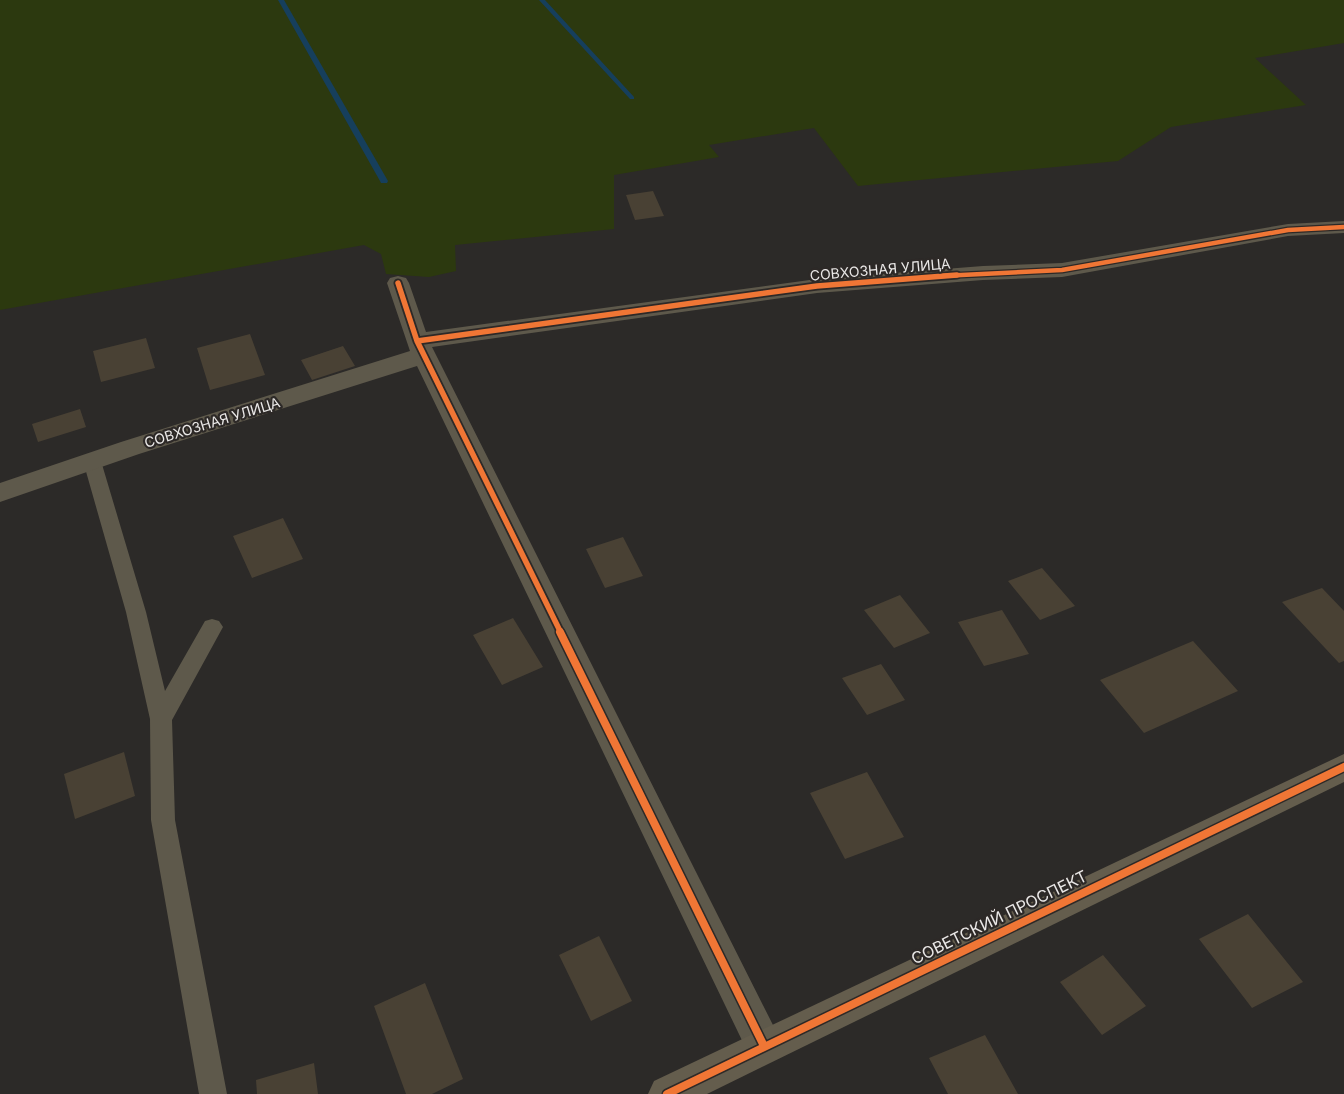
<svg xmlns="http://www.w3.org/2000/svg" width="1344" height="1094" font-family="Inter,sans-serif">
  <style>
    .green { fill: #2c390f }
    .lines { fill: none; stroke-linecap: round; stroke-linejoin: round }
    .stream { fill: #163f5c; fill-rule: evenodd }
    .building { fill: #494134 }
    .lane { fill: #5e594b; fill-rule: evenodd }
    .street { fill: #5e594b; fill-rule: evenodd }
    .secondary { fill: #645d4d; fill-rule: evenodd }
    .cycleway-far2-casing { stroke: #2d2927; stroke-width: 7 }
    .cycleway-far1-casing { stroke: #2d2927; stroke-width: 9 }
    .cycleway-casing { stroke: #2d2927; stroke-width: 11 }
    .cycleway-far2 { stroke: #f07635; stroke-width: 4.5 }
    .cycleway-far1 { stroke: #f07635; stroke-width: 5.5 }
    .cycleway { stroke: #f07635; stroke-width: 8 }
    .labels { text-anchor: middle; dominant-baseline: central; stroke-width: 4.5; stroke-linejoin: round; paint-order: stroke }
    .street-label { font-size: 14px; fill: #eae8e7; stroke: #2d2927 }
    .near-street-label { font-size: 16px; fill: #eae8e7; stroke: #2d2927 }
  </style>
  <rect width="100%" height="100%" fill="#2c2a28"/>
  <path class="green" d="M 0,0 L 1344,0 L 1344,43 L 1255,58 L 1306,105 L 1171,127 L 1118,161 L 858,186 L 814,128 L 709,145 L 719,157 L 614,175 L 614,229 L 455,245 L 456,271 L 429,277 L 386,274 L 381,254 L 364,245 L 0,310 Z"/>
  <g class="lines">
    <path class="stream" d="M 278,0 L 284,0 L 388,181 L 387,183 L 381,183 L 380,181 Z
      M 539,0 L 545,0 L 634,97 L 634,99 L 630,99 Z"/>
  </g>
  <path class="building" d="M 653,191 L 664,216 L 635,220 L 626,195 Z
    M 250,334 L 265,375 L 210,390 L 197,348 Z
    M 146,338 L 155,368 L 101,382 L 93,351 Z
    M 343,346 L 355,366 L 312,380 L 301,360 Z
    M 80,409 L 86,427 L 38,442 L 32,424 Z
    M 283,518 L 303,559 L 252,578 L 233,536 Z
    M 623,537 L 643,576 L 605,588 L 586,549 Z
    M 1042,568 L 1075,606 L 1040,620 L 1008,581 Z
    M 1322,588 L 1344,611 L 1344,661 L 1339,663 L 1282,602 Z
    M 900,595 L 930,633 L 894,648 L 864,610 Z
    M 1002,610 L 1029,654 L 984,666 L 958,622 Z
    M 513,618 L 543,667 L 502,685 L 473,635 Z
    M 1193,641 L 1238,691 L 1144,733 L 1100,680 Z
    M 881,664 L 905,700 L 867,715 L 842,678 Z
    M 124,752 L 135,796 L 75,819 L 64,774 Z
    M 867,772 L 904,837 L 845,859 L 810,793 Z
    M 1248,914 L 1303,982 L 1252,1008 L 1199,939 Z
    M 599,936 L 632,1001 L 591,1021 L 559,955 Z
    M 1103,955 L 1146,1006 L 1102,1035 L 1060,982 Z
    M 425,983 L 463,1079 L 432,1094 L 406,1094 L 374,1006 Z
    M 985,1035 L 1018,1094 L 948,1094 L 929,1058 Z
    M 314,1063 L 318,1094 L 257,1094 L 256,1080 Z"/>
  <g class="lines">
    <path class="lane" d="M 92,454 L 99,456 L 101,461 L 146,612 L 165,691 L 205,621 L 212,619 L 219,621 L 223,627 L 172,720 L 175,820 L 227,1094 L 199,1094 L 151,820 L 150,719 L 126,612 L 83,461 L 85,456 Z"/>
    <path class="street" d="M 1344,221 L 1344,233 L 1288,236 L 1062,277 L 983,280 L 817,293 L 432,347 L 777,1033 L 782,1046 L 777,1059 L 764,1064 L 751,1059 L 417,366 L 139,454 L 0,502 L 0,483 L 121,442 L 410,351 L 387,283 L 390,278 L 398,276 L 406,278 L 409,283 L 426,332 L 817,279 L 983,266 L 1062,263 L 1288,224 Z"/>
    <path class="secondary" d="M 1344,754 L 1344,782 L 707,1094 L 648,1094 L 654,1081 Z"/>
    <defs>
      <path id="cycleway-far2" d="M 941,276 L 1062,270 L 1288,230 L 1344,227"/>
      <path id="cycleway-far1" d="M 398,283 L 417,341 L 561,633
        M 417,341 L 817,286 L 957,275"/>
      <path id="cycleway" d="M 560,632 L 764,1046
        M 667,1094 L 1344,767"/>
    </defs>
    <use href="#cycleway-far2" class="cycleway-far2-casing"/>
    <use href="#cycleway-far1" class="cycleway-far1-casing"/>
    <use href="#cycleway" class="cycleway-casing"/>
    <use href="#cycleway-far2" class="cycleway-far2"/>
    <use href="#cycleway-far1" class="cycleway-far1"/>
    <use href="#cycleway" class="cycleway"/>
  </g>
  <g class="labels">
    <g class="street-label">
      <text transform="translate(880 269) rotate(-5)">СОВХОЗНАЯ УЛИЦА</text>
      <text transform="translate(212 422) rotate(-17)">СОВХОЗНАЯ УЛИЦА</text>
    </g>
    <g class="near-street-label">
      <text transform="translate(999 917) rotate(-26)">СОВЕТСКИЙ ПРОСПЕКТ</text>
    </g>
  </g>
</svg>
